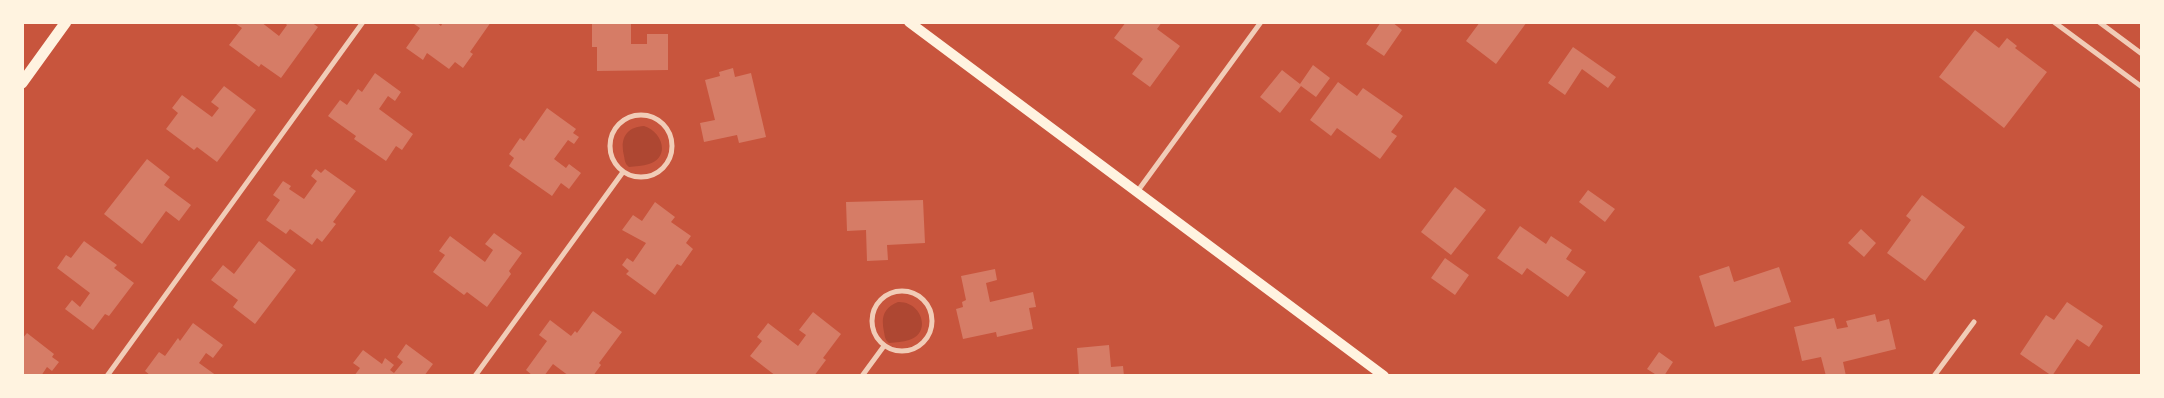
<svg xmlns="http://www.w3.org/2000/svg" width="2164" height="398" font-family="'Alegreya Sans',sans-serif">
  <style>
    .green { fill: #ae4732 }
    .building { fill: #d67c66 }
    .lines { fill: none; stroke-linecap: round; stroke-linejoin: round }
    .minor { stroke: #f1ccb7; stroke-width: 5 }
    .secondary { stroke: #fff3e0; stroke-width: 10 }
    .primary { stroke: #fff3e0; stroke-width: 11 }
  </style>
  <rect width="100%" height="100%" fill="#c8553d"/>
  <path class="green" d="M 644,126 C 662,131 671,157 649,164 C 643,166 635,166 629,167 C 625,164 625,161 624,156 C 620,140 625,127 644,126 Z
    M 898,302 C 922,301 932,333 909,340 C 903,342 896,342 889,343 C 885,340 885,337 884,332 C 881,318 883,308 898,302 Z"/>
  <path class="building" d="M 237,22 L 261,22 L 279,36 L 287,25 L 284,22 L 311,22 L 318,27 L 281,78 L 261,64 L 259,67 L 229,45 L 242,28 L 236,24 Z
    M 411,22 L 436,22 L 441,26 L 443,22 L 491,22 L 470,52 L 473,54 L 463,68 L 455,62 L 449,69 L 427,53 L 423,60 L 406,48 L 420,28 Z
    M 592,22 L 631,22 L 631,44 L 647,44 L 647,34 L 668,34 L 668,70 L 597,71 L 597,47 L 592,47 Z
    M 1126,22 L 1162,22 L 1157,29 L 1180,46 L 1150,87 L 1132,74 L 1143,59 L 1114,38 Z
    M 1381,22 L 1392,22 L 1402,30 L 1384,56 L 1366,44 Z
    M 1480,22 L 1527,22 L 1496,64 L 1466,41 Z
    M 1975,30 L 1999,48 L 2007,38 L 2017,46 L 2015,48 L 2047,72 L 2004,128 L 1939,77 Z
    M 1573,47 L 1616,77 L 1608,88 L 1582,69 L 1565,95 L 1548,83 Z
    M 1313,65 L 1330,78 L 1316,97 L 1301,86 L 1280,113 L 1260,97 L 1282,70 L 1300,84 Z
    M 733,68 L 735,77 L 751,73 L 766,137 L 739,143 L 737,135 L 704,142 L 700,123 L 715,120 L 705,80 L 720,76 L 719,72 Z
    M 375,73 L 401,92 L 395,101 L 388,96 L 379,109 L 413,134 L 402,150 L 396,146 L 386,161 L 354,139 L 356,136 L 328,116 L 340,100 L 347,105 L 358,89 L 362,92 Z
    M 1338,82 L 1357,96 L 1363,88 L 1403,116 L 1391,132 L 1397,136 L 1380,159 L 1337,128 L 1331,136 L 1310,120 Z
    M 224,86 L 256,110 L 217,162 L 197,147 L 194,150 L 166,129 L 178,113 L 172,108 L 182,95 L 212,117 L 219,108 L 211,102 Z
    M 547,108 L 576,129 L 573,133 L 579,137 L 574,144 L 568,140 L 554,159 L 566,168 L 569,164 L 581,173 L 569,189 L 561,183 L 552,196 L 509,166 L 514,158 L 509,154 L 520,138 L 524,141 Z
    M 147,159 L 170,177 L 164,185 L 191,205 L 179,221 L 166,211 L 142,244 L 104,214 Z
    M 316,169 L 321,173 L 325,169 L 356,191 L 333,222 L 336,224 L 322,242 L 317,238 L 312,245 L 290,229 L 286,234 L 266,220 L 280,200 L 273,195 L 283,181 L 291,186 L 289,189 L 304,199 L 317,181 L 311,176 Z
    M 1455,187 L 1486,210 L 1451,255 L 1421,232 Z
    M 1588,190 L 1615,209 L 1605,222 L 1579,202 Z
    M 1922,195 L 1965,227 L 1925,281 L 1887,253 L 1911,220 L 1906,216 Z
    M 923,200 L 925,243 L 887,245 L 888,260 L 867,261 L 866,230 L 847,231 L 846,202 Z
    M 655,202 L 675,217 L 671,222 L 691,236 L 686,243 L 693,249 L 681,266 L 677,264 L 655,295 L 626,274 L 629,271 L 622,265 L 627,258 L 633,262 L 646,243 L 622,230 L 633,215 L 642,221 Z
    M 1520,226 L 1546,244 L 1551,236 L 1572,250 L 1566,259 L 1586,272 L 1568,297 L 1527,268 L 1522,275 L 1497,258 Z
    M 1861,229 L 1876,243 L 1864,257 L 1848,243 Z
    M 494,233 L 522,253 L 509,271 L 511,274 L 487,307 L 467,292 L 464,295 L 433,272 L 445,255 L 439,251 L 450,236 L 485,262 L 493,250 L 485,244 Z
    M 84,241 L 117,265 L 114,268 L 134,283 L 109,316 L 105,314 L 93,330 L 65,309 L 72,300 L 80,307 L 90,293 L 57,268 L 66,255 L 71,258 Z
    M 259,241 L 296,270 L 255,324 L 233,307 L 238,300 L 211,280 L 223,265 L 234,274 Z
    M 1445,258 L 1469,275 L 1455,295 L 1431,278 Z
    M 1729,266 L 1734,282 L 1779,267 L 1791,302 L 1715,327 L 1699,276 Z
    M 995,269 L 997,280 L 986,283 L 990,302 L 1033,292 L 1036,307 L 1029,308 L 1033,329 L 997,337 L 996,332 L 963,339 L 956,309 L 963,307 L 962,302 L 966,300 L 961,276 Z
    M 2067,302 L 2103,326 L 2089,347 L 2077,339 L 2052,376 L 2020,354 L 2046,315 L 2054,320 Z
    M 593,311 L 622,332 L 599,363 L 601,365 L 593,376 L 569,376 L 553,364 L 544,376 L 533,376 L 526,370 L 547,341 L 539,335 L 550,320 L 571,336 L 575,331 L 577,333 Z
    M 813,312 L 841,334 L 823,358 L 826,360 L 814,376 L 776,376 L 750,356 L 762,341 L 757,337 L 768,323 L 798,346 L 806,335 L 799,330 Z
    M 1875,314 L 1877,322 L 1889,319 L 1896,349 L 1843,362 L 1846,376 L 1826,376 L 1821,357 L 1802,361 L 1794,327 L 1834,318 L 1837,329 L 1848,327 L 1846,321 Z
    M 193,323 L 223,345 L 213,358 L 206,353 L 199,363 L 217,376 L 151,376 L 145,371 L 159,352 L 165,356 L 178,338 L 180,341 Z
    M 27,333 L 54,354 L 52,357 L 59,362 L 52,371 L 47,367 L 41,376 L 22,376 L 22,339 Z
    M 406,344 L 433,364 L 424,376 L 354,376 L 360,368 L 353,363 L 363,350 L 382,364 L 385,358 L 394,365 L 390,370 L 394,373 L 403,362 L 397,357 Z
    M 1109,345 L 1111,367 L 1123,366 L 1124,376 L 1079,376 L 1077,348 Z
    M 1659,352 L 1673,362 L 1664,376 L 1658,376 L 1647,369 Z"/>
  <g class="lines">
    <path class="minor" d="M 2054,22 L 2142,87
      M 2099,22 L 2142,54
      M610 146a31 31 0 1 1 62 0a31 31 0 1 1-62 0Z
      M 1137,192 L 1261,22
      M872 321a30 30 0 1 1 60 0a30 30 0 1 1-60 0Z
      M 107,376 L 363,22
      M 475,376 L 623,172
      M 862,376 L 884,346
      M 1934,376 L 1974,322"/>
    <path class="secondary" d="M 909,22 L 1384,376"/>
    <path class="primary" d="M 22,83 L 66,22"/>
  </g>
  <rect width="2164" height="398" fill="none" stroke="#fff3e0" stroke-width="48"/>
</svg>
